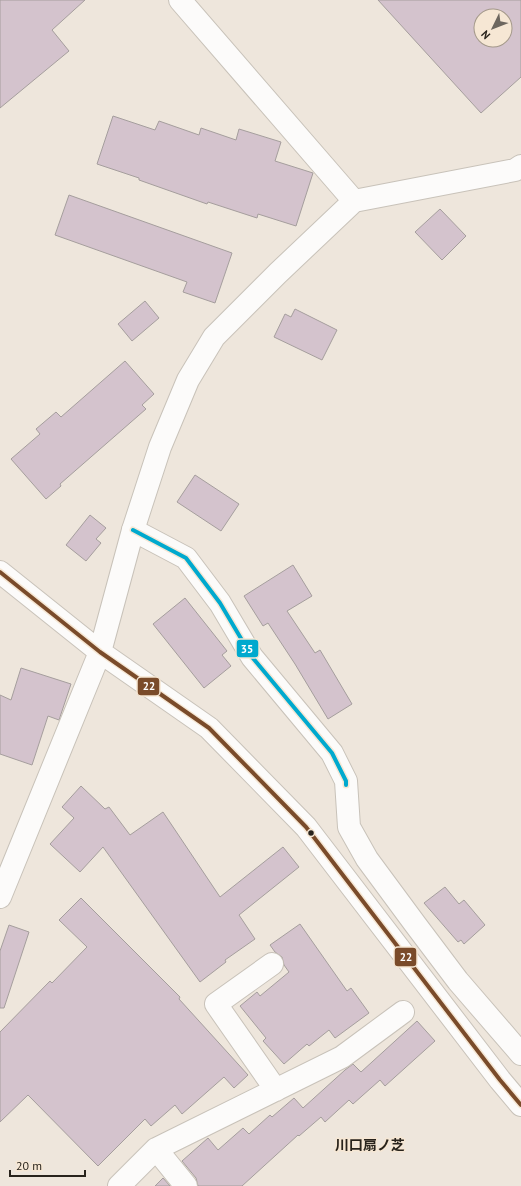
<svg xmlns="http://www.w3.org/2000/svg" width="521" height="1186" font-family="'PT Sans','Noto Sans JP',sans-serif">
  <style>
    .building { fill: #d4c3cd; stroke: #a59e9d; fill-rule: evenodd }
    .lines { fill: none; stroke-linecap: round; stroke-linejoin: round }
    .street-casing { stroke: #c8c2b9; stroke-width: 24 }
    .secondary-casing { stroke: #c8c2b9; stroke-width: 24 }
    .street { stroke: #fcfbfa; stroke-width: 22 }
    .secondary { stroke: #fcfbfa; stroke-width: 22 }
    .bus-1-casing { stroke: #f6e7d4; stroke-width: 7 }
    .bus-2-casing { stroke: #f6e7d4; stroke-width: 7 }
    .bus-1 { stroke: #7a4b2a; stroke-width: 4 }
    .bus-2 { stroke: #00a9ce; stroke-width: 4 }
    .bus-dot { fill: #28231c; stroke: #f6e7d4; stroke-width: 1.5 }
    .labels { text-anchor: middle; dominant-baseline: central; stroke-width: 3; stroke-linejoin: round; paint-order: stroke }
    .neighbourhood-label { font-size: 14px; font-weight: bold; fill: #28231c; stroke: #f6e7d4 }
    .line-badge { stroke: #f6e7d4; stroke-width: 1.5 }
    .badge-label { font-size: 11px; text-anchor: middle; font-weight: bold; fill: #fff }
  </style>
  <rect width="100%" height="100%" fill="#eee6dc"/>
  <path class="building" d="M 0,0 L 85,0 L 52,30 L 69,51 L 0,108 Z
    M 378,0 L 521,0 L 521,77 L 481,113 ZM 481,16 L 505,16 L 505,40 L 481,40 Z
    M 113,116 L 155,130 L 159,121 L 199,135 L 201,128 L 236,140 L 239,129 L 281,142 L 275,161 L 313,173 L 296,226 L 258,214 L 257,218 L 208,202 L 207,204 L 139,180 L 139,178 L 97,164 Z
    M 69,195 L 232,253 L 215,303 L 183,292 L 187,282 L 55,235 Z
    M 440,209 L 466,236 L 442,260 L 415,232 Z
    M 145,301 L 159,318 L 132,341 L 118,324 Z
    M 295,309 L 337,330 L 322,360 L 274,337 L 285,314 L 291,317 Z
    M 125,361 L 154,394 L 142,405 L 146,409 L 60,484 L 61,486 L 46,499 L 11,459 L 40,434 L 36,429 L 56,412 L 61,417 Z
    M 195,475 L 239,504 L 221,531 L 177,502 Z
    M 90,515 L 106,528 L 96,539 L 101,543 L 86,561 L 66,545 Z
    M 293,565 L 312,596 L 287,611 L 315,653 L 320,650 L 352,704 L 328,719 L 295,664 L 268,623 L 263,626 L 244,596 Z
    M 185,598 L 227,651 L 222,655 L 231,666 L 204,688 L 153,624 Z
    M 21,668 L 71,684 L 59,720 L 48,716 L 32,765 L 0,754 L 0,695 L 11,700 Z
    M 81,786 L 105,809 L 109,807 L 130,835 L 163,812 L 220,897 L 283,847 L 299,867 L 239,915 L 255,939 L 225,960 L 226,962 L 200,982 L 103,847 L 80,872 L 50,844 L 74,818 L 62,807 Z
    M 445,887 L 459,904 L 464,900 L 485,925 L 464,944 L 461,940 L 458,942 L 424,903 Z
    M 81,898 L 180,997 L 179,999 L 248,1075 L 234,1088 L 224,1077 L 182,1114 L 175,1105 L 151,1126 L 145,1119 L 98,1166 L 28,1095 L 0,1122 L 0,1032 L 50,981 L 52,983 L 87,947 L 59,920 Z
    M 300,924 L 347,991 L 351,988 L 369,1013 L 335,1038 L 329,1030 L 309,1046 L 307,1044 L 284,1064 L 263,1041 L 266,1038 L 240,1006 L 257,992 L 260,996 L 289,972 L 284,965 L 282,957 L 275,952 L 270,945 Z
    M 9,925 L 29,932 L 4,1008 L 0,1008 L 0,951 Z
    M 417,1021 L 435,1041 L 385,1086 L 380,1080 L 353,1104 L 349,1100 L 325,1122 L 321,1117 L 299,1136 L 298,1135 L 242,1186 L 198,1186 L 196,1178 L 182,1161 L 208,1138 L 218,1150 L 243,1128 L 249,1134 L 270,1115 L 272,1117 L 294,1098 L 303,1108 L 345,1070 L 353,1064 L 361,1072 Z
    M 163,1178 L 170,1186 L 155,1186 Z"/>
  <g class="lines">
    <defs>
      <path id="street" d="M 180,0 L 354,201
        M 133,530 L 186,558 L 220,603 L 252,657 L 332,753 L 346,781 L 349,827 L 367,859 L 415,924 L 458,981 L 521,1054
        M 272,964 L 216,1004 L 276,1090
        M 156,1149 L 342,1057 L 403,1012
        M 119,1186 L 156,1149 L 186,1186"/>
      <path id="secondary" d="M 0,572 L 100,652 L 209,728 L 306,827 L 500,1080 L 521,1105
        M 0,897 L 100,652 L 133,530 L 160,447 L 188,380 L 214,337 L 278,273 L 354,201 L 515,170 L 521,166"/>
    </defs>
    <use href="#street" class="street-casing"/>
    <use href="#secondary" class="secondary-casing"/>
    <use href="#street" class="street"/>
    <use href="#secondary" class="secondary"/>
    <defs>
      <path id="bus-1" d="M 0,572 L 100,652 L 209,728 L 306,827 L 500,1080 L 521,1105"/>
      <path id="bus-2" d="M 133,530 L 186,558 L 220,603 L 252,657 L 332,753 L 346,781 L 346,785"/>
    </defs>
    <use href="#bus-1" class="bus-1-casing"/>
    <use href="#bus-2" class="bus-2-casing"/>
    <use href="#bus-1" class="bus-1"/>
    <use href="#bus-2" class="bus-2"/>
  </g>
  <circle class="bus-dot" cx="311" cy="833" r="3.5"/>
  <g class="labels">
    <g class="neighbourhood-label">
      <text x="370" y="1145">川口扇ノ芝</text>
    </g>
  </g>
  <g class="line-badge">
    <rect x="236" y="639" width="23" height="19" rx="4" fill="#00a9ce"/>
    <rect x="137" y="677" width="23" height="19" rx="4" fill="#7a4b2a"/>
    <rect x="394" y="947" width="23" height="20" rx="4" fill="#7a4b2a"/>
  </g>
  <g class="badge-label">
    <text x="247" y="653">35</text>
    <text x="149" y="690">22</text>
    <text x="406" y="961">22</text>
  </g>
  <g transform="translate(493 28) rotate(227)"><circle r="19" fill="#f6e7d4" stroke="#a4998a"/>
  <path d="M0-3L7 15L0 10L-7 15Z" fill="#6d675f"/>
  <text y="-6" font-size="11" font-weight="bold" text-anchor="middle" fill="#28231c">N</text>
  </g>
  <path d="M10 1170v6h75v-6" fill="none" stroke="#28231c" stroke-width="2"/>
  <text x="16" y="1170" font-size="12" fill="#28231c" stroke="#f6e7d4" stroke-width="3" paint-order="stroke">20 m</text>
</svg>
